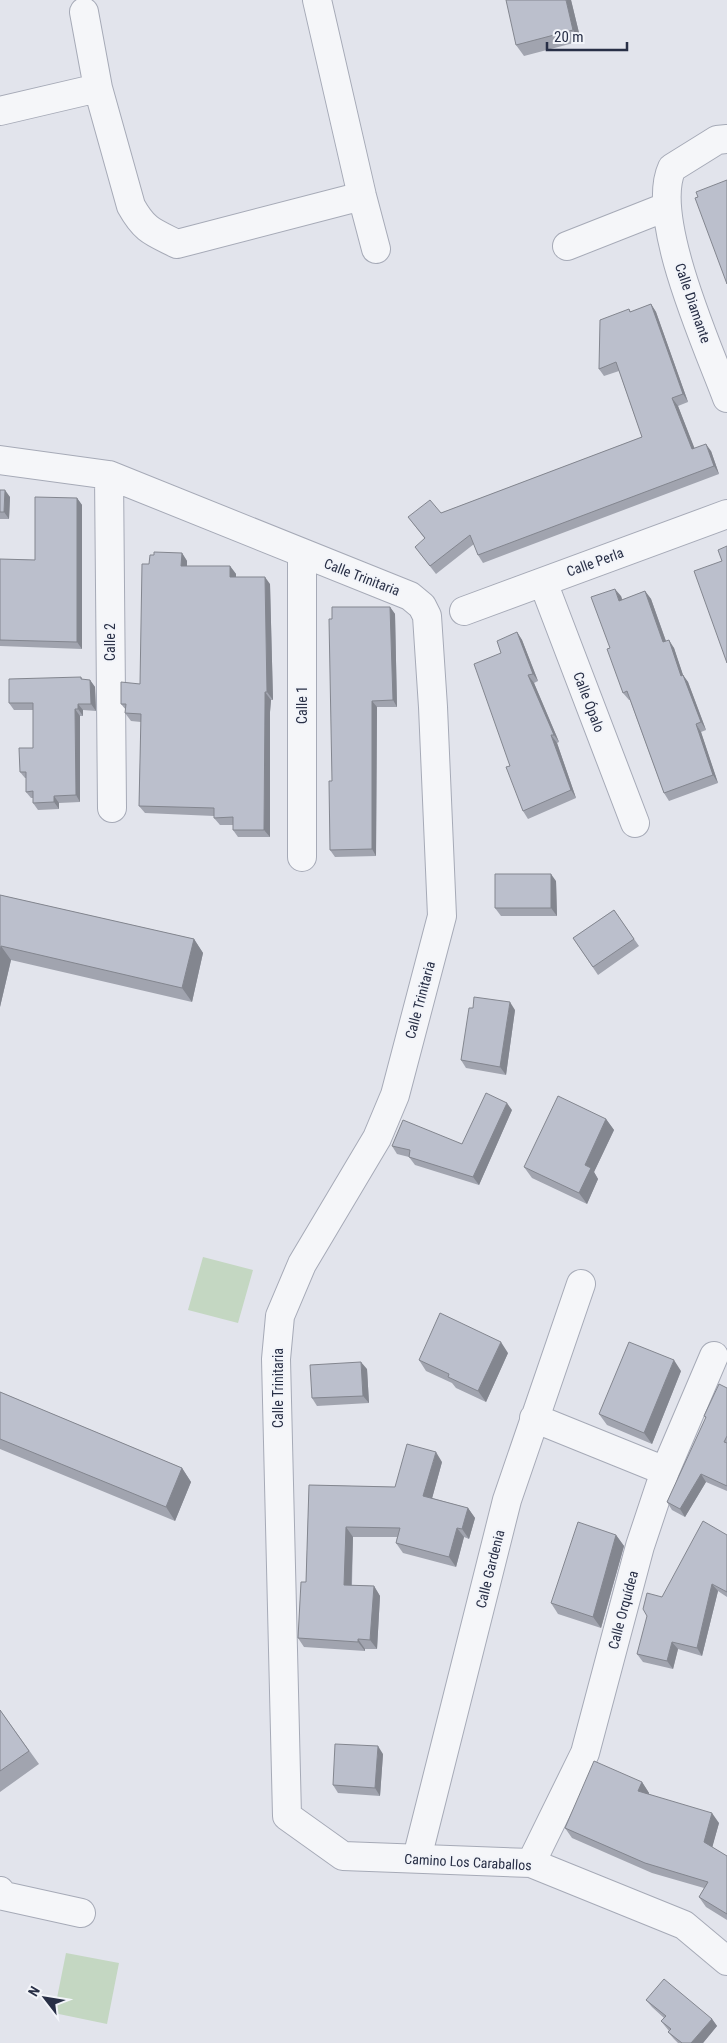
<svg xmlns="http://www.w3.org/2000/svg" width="727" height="2043" font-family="'Roboto Condensed',sans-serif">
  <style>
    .green { fill: #c4d7c2 }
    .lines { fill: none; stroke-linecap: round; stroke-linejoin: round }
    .minor-casing { stroke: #a6aab7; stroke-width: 30 }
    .minor { stroke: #f5f6f9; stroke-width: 28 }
    .wall { fill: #a1a4af }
    .shaded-wall { fill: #83868f }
    .building { fill: #bbbfcc; stroke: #83868f }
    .labels { text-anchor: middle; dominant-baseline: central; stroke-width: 4; stroke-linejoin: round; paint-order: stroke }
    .street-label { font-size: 14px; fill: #282f46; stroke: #f2f4f9 }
  </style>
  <rect width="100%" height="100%" fill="#e2e4ec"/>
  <path class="green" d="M 203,1257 L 253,1270 L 238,1323 L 188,1310 Z
    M 66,1953 L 119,1963 L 107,2024 L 54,2013 Z"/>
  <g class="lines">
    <defs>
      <path id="minor" d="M 317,0 L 362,196 L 376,249
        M 84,12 L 98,88 L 131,206 C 145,231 153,232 177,244 L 362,196
        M 0,111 L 98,88
        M 727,139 L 717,140 L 672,168 C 649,217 708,347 727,398
        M 567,246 L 666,207
        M 0,460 L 109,475 L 410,596 L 422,606 L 427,616 L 433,707 L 442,916 L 395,1095 L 377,1138 L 302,1264 L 280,1316 L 276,1359 L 287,1816 L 343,1856 L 531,1863 L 684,1925 L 727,1961
        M 109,475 L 112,808
        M 302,553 L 302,857
        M 543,582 L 635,823
        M 464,611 L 727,514
        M 534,1418 L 665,1471
        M 417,1858 L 507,1500 L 581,1284
        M 531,1863 L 585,1753 L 640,1546 L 665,1471 L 714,1356
        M 0,1891 L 4,1896 L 81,1913"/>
    </defs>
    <use href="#minor" class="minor-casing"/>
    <use href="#minor" class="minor"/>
  </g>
  <path class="wall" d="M 571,0 L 581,41 L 524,56 L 516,45 Z
    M 651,304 L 656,312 L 688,402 L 678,406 L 694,448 L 711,451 L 719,474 L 483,563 L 478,555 L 474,544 L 436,574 L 415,547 L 425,539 L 408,517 L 441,513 L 642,437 L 619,371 L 604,376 L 599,369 L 629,309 L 631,312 Z
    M 0,490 L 10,497 L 9,519 L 0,519 Z
    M 77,498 L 82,505 L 82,649 L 0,646 L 0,559 L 35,560 Z
    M 182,553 L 187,561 L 187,566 L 230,566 L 236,574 L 236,577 L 270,584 L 273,700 L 271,700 L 270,712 L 270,837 L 238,837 L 233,830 L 233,825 L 220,825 L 214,818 L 214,816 L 145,813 L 139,806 L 141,722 L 131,721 L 125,713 L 126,710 L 121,704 L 140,684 L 154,555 Z
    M 645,591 L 651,599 L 666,641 L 674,648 L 683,675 L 688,682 L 706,730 L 701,732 L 718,783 L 669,801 L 664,793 L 630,700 L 629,700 L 623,693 L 610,648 L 621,596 L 622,600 Z
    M 390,607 L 395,614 L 397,707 L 377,707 L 376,856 L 335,857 L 330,850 L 332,781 L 332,619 Z
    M 517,632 L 522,640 L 538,681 L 534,683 L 559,742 L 557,743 L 576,798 L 528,819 L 523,811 L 501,653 Z
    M 81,677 L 83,680 L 90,680 L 95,687 L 96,711 L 83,710 L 83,716 L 80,716 L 80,802 L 59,803 L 59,809 L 38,810 L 33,803 L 33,798 L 31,798 L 26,792 L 26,778 L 25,778 L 20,772 L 33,748 L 33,710 L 14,710 L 9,703 Z
    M 556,881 L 557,916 L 501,916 L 495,908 Z
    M 0,895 L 194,939 L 203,953 L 192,1002 L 11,960 L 0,1007 Z
    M 614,910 L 639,946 L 598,975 L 573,938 Z
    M 515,1010 L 506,1075 L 466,1068 L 461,1060 Z
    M 512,1110 L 479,1185 L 415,1165 L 409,1157 L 397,1154 L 392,1146 L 462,1144 Z
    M 606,1119 L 614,1130 L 594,1172 L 598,1179 L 587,1204 L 532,1178 L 524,1167 Z
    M 508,1353 L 486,1402 L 456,1388 L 452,1383 L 426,1371 L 419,1360 Z
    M 367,1369 L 369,1403 L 317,1406 L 312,1398 Z
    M 681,1371 L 652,1444 L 607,1425 L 599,1414 Z
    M 727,1388 L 727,1491 L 706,1482 L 685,1517 L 672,1510 L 667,1502 L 706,1418 L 704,1416 Z
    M 0,1392 L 182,1468 L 191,1482 L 175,1521 L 0,1449 Z
    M 442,1462 L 432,1498 L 468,1508 L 475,1518 L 469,1539 L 464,1537 L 456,1567 L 403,1553 L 396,1543 L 397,1537 L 353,1537 L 352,1585 L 374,1586 L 380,1596 L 377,1649 L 365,1649 L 365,1651 L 304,1647 L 298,1638 L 306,1582 L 309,1485 L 395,1487 Z
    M 616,1535 L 624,1546 L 601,1628 L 558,1614 L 551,1603 Z
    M 727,1535 L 727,1597 L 718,1591 L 702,1656 L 678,1649 L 673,1669 L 643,1662 L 637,1654 L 662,1597 Z
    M 0,1710 L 39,1764 L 0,1792 Z
    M 383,1754 L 380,1796 L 338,1793 L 333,1785 Z
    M 642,1782 L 649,1793 L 649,1794 L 719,1823 L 712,1847 L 727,1856 L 727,1920 L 706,1907 L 699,1897 L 704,1888 L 652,1873 L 572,1838 L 565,1828 Z
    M 646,2000 L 712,2019 L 717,2026 L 703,2043 L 678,2043 L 674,2039 L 668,2032 L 669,2031 L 661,2021 L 664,2018 L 652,2007 Z"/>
  <path class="shaded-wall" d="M 566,0 L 571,0 L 581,41 L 573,30 Z
    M 651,304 L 656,312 L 688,402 L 683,394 Z
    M 672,398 L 678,406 L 698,457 L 692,449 Z
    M 706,444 L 711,451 L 719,474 L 714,466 Z
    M 5,490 L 10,497 L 9,519 L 4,512 Z
    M 77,498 L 82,505 L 82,649 L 77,642 Z
    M 182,553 L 187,561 L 187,573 L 181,566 Z
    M 230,566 L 236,574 L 236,584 L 230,577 Z
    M 265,577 L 270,584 L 273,700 L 267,692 Z
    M 615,589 L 621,596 L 625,608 L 619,601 Z
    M 645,591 L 651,599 L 669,650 L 663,642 Z
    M 390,607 L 395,614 L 397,707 L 393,700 Z
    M 517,632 L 522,640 L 538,681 L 533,674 Z
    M 669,640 L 674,648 L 683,675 L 688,682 L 706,730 L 701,722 L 681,676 Z
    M 528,675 L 534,683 L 559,742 L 554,735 Z
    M 90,680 L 95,687 L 96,711 L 91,704 Z
    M 265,692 L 271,700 L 270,712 L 270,837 L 264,830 L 265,704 Z
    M 372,701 L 377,707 L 376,856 L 372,849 Z
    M 78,704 L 83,710 L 83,716 L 78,709 Z
    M 75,709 L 80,716 L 80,802 L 76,795 Z
    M 696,724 L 701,732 L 718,783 L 713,775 Z
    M 551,735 L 557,743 L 576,798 L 571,790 Z
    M 54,796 L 59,803 L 59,809 L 54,802 Z
    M 551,874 L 556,881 L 557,916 L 551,908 Z
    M 194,939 L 203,953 L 192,1002 L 182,988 Z
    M 1,946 L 11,960 L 0,1007 L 0,952 Z
    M 510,1002 L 515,1010 L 506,1075 L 500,1067 Z
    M 507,1103 L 512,1110 L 479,1185 L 473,1177 Z
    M 606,1119 L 614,1130 L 594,1172 L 598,1179 L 587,1204 L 579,1193 L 585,1165 Z
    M 501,1342 L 508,1353 L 486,1402 L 478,1391 Z
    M 674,1360 L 681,1371 L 652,1444 L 644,1433 Z
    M 361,1362 L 367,1369 L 369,1403 L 363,1396 Z
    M 436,1452 L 442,1462 L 430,1506 L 423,1496 Z
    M 182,1468 L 191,1482 L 175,1521 L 166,1507 Z
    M 701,1474 L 706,1482 L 685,1517 L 680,1509 Z
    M 468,1508 L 475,1518 L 469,1539 L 462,1529 Z
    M 346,1527 L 353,1537 L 351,1594 L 344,1585 Z
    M 457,1528 L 464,1537 L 456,1567 L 449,1557 Z
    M 616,1535 L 624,1546 L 601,1628 L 593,1617 Z
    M 712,1584 L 718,1591 L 702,1656 L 697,1648 Z
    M 374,1586 L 380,1596 L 377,1649 L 370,1640 Z
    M 358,1639 L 365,1649 L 365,1651 L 358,1642 Z
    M 672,1642 L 678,1649 L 673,1669 L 667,1661 Z
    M 378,1746 L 383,1754 L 380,1796 L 375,1788 Z
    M 642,1782 L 649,1793 L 645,1802 L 638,1791 Z
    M 712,1813 L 719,1823 L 711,1852 L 704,1842 Z
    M 712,2019 L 717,2026 L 703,2043 L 691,2043 Z"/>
  <path class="building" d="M 506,0 L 566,0 L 573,30 L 516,45 Z
    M 727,180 L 727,284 L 695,198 L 698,197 L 696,192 Z
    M 651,304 L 683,394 L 672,398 L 692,449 L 706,444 L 714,466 L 478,555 L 470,535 L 430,566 L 415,547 L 425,538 L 408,517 L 430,500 L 441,513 L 642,437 L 616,362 L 599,369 L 600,320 L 629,309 L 630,312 Z
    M 0,490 L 5,490 L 4,512 L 0,512 Z
    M 35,497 L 77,498 L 77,642 L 0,640 L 0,559 L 35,560 Z
    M 727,546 L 727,663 L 694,571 L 722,561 L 718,550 Z
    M 154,552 L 182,553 L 181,566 L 230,566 L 230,577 L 265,577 L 267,692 L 265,692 L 265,704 L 264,830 L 233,830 L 233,817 L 214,818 L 214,808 L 139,806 L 141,714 L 125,713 L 126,704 L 121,704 L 121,682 L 140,684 L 142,564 L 149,564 L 150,555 L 154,555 Z
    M 615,589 L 619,601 L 645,591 L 663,642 L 669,640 L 681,676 L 683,675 L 701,722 L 696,724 L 713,775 L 664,793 L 627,691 L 623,693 L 607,649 L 610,648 L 591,597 Z
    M 332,607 L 390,607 L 393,700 L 372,701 L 372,849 L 330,850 L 329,781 L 332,781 L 329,619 L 332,619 Z
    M 517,632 L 533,674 L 528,675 L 554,735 L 551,735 L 571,790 L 523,811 L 506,767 L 510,766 L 474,664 L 501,653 L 497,641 Z
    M 81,677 L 81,679 L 90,680 L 91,704 L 78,704 L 78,709 L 75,709 L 76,795 L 54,796 L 54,802 L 33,803 L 33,791 L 26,792 L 26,772 L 20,772 L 19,748 L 33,748 L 33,703 L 9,703 L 9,679 Z
    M 495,874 L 551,874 L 551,908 L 495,908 Z
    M 0,895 L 194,939 L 182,988 L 1,946 L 0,952 Z
    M 614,910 L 634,939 L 593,967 L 573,938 Z
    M 474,997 L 510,1002 L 500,1067 L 461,1060 L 469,1008 L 473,1008 Z
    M 486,1093 L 507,1103 L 473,1177 L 409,1157 L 410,1150 L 392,1146 L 403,1120 L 462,1144 Z
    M 558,1096 L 606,1119 L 585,1165 L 591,1168 L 579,1193 L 524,1167 Z
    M 440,1313 L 501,1342 L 478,1391 L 448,1377 L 449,1374 L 419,1360 Z
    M 629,1342 L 674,1360 L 644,1433 L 599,1414 Z
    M 361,1362 L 363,1396 L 312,1398 L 310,1365 Z
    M 719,1384 L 727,1388 L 727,1436 L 724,1442 L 727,1443 L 727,1486 L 701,1474 L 680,1509 L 667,1502 L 706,1417 L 704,1416 Z
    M 0,1392 L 182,1468 L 166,1507 L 0,1439 Z
    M 407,1444 L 436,1452 L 423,1496 L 468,1508 L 462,1529 L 457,1528 L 449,1557 L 396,1543 L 400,1528 L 346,1527 L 344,1585 L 374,1586 L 370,1640 L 358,1639 L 358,1642 L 298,1638 L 301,1582 L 306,1582 L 309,1485 L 395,1487 Z
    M 703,1521 L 727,1535 L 727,1592 L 712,1584 L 697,1648 L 672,1642 L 667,1661 L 637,1654 L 647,1616 L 643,1609 L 647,1593 L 662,1597 Z
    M 578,1522 L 616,1535 L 593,1617 L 551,1603 Z
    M 0,1710 L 29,1751 L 0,1771 Z
    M 335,1744 L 378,1746 L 375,1788 L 333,1785 Z
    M 594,1761 L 642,1782 L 638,1791 L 712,1813 L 704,1842 L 727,1856 L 727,1914 L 699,1897 L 708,1882 L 645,1863 L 565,1828 Z
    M 664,1979 L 712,2019 L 691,2043 L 682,2043 L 668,2032 L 671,2029 L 661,2021 L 666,2016 L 646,2000 Z"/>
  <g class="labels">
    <g class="street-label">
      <text transform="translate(693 303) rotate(71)">Calle Diamante</text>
      <text transform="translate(595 562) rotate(-20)">Calle Perla</text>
      <text transform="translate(362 577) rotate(21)">Calle Trinitaria</text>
      <text transform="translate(110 642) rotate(-90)">Calle 2</text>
      <text transform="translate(589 702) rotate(69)">Calle Ópalo</text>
      <text transform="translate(302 705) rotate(-90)">Calle 1</text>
      <text transform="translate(420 1000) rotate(-75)">Calle Trinitaria</text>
      <text transform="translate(278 1388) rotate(-90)">Calle Trinitaria</text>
      <text transform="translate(490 1569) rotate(-76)">Calle Gardenia</text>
      <text transform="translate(623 1610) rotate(-75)">Calle Orquídea</text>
      <text transform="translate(468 1862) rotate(3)">Camino Los Caraballos</text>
    </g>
  </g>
  <g transform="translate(45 1998) rotate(301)" stroke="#f2f4f9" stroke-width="4" paint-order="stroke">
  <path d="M0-4L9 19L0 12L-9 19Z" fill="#282f46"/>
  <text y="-8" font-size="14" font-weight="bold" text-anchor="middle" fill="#282f46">N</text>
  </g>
  <path d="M547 42v8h80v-8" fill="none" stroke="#282f46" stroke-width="2.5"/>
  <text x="554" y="42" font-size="15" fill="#282f46" stroke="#f2f4f9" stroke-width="4" paint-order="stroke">20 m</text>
</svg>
